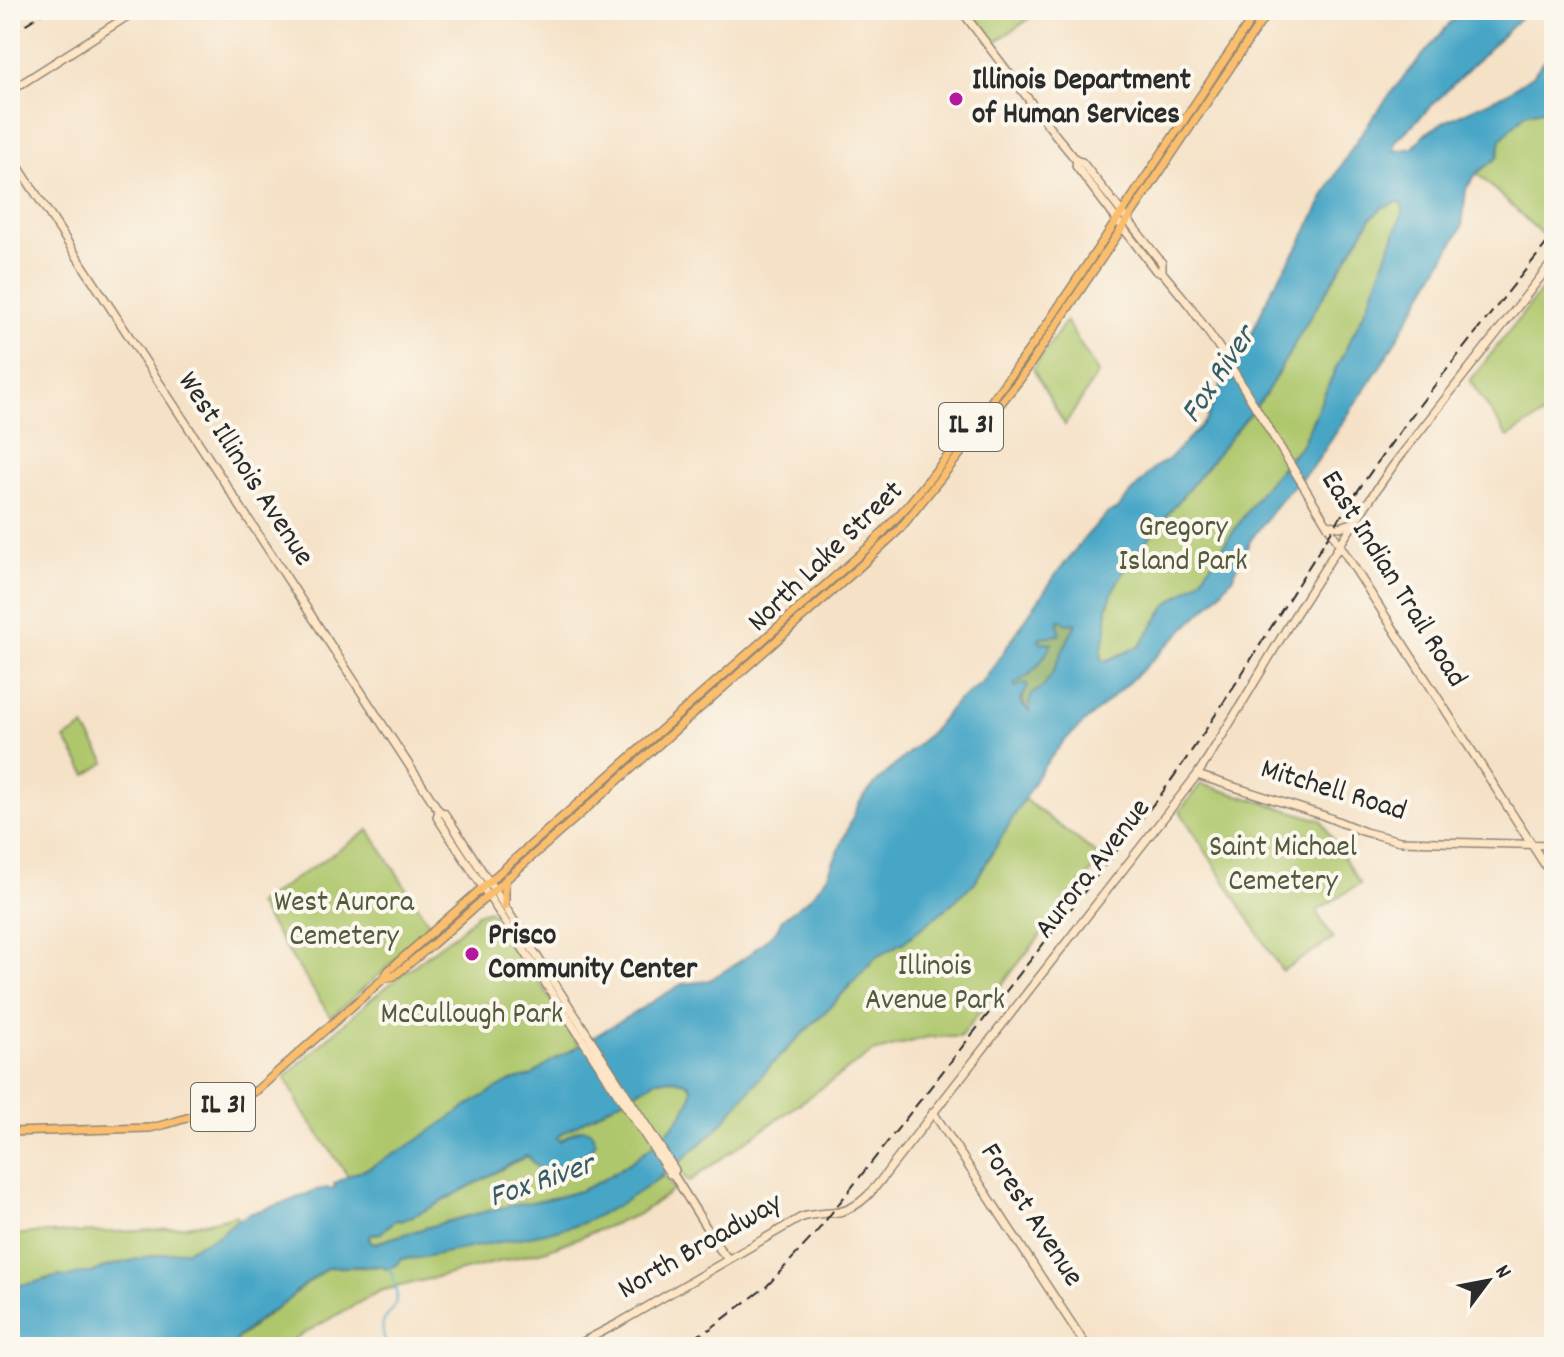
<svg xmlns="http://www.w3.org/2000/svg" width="1564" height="1357" font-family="Dekko,sans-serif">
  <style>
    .green { fill: #afc76c; stroke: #6d794c; stroke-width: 2 }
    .forest { fill: #8bac60; stroke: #5b6c46; stroke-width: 2 }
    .water { fill: #46a6c6; stroke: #386878; stroke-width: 2; fill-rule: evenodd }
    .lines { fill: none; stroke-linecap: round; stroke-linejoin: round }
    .stream { stroke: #46a6c6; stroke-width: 2 }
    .secondary-casing { stroke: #908678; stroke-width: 10 }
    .primary-casing { stroke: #908678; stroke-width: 10 }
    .secondary { stroke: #fde5c5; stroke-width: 7 }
    .primary { stroke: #fabe6d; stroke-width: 7 }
    .rail { stroke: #2b2b2b; stroke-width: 2; stroke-dasharray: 12 6; stroke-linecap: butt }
    .poi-dot { fill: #b5179e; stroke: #fbf7ec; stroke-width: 3 }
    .labels { text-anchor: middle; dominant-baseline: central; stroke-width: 8; stroke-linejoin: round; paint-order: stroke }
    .shield { fill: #fbf7ec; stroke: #696865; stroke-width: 2 }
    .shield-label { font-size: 28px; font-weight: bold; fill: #2b2b2b }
    .poi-label { font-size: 30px; font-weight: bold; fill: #2b2b2b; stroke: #fbf7ec; text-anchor: start }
    .street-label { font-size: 30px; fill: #2b2b2b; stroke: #fbf7ec }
    .park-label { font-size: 30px; fill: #535a3e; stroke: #fbf7ec }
    .water-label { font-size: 32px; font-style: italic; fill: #365c69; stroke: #fbf7ec }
  </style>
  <rect width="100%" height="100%" fill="#fbf7ec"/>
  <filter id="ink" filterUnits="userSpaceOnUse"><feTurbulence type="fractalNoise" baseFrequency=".0125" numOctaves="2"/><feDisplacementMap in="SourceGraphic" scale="16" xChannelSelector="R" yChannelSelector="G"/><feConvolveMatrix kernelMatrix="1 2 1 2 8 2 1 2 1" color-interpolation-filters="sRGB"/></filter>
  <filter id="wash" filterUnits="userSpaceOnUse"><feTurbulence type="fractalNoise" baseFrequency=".006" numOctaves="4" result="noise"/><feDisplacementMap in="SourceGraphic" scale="32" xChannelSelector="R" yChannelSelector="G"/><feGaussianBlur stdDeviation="1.8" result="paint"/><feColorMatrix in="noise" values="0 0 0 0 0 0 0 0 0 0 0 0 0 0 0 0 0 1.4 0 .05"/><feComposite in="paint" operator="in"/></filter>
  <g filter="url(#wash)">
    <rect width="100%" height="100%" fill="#f5e1c6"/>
    <path class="green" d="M 968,10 L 1042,10 L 994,43 Z
      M 1554,107 L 1554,232 L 1548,240 L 1477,173 L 1498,157 L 1501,139 L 1525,113 Z
      M 1398,202 L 1402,204 L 1403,212 L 1367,307 L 1336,368 L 1302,444 L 1263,488 L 1200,580 L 1166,606 L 1140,646 L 1108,660 L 1102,660 L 1101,651 L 1107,630 L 1107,608 L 1114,588 L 1130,561 L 1265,395 L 1302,331 L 1371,218 L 1382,207 Z
      M 1554,274 L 1554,408 L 1508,437 L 1470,381 Z
      M 1066,321 L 1098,373 L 1065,425 L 1033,369 Z
      M 84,727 L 106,762 L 87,775 L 65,739 Z
      M 1201,784 L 1321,820 L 1360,884 L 1316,911 L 1333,939 L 1282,971 L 1180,811 Z
      M 1024,799 L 1102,858 L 960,1037 L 928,1037 L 873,1052 L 688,1182 L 677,1165 L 717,1129 L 768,1068 L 833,1004 L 876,957 L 904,942 L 975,882 Z
      M 369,830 L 432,928 L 331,1017 L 257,904 Z
      M 488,910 L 495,915 L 519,948 L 579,1046 L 532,1076 L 511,1081 L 407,1147 L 369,1168 L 348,1176 L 302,1110 L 285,1077 L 372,998 L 463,928 L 477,914 Z
      M 674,1079 L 686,1082 L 692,1088 C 692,1125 616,1176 584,1189 C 561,1199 526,1202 500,1208 C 458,1218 417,1230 375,1243 L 371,1242 L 369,1238 L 371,1235 C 382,1232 387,1226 397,1220 L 504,1168 L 525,1156 L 554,1167 L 582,1157 L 583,1130 L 575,1131 L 559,1141 L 557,1139 L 559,1135 L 657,1080 Z
      M 664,1176 L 675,1189 L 639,1214 L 547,1250 L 380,1291 L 283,1345 L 283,1347 L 227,1347 L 327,1268 L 334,1267 C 352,1267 387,1270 401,1259 L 418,1258 L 583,1223 Z
      M 237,1215 L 238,1219 L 218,1236 L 187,1250 L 146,1257 L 105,1267 L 92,1273 L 82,1273 L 69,1277 L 48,1278 L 33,1283 L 10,1287 L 10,1236 L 30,1233 C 99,1232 169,1235 237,1215 Z"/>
    <path class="forest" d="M 1058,620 L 1076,623 L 1052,674 L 1030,712 C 1022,704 1021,701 1025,690 L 1015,688 L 1014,682 C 1033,676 1043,660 1052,643 L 1039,642 L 1040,637 L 1059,635 Z"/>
    <path class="water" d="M 1461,10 L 1528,10 L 1395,142 L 1394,151 L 1413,148 L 1425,134 L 1444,122 L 1507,93 L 1533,75 L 1554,48 L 1554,107 L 1525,114 L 1501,139 L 1498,157 L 1477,173 L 1466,189 L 1462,227 L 1385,359 L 1315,464 L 1281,499 L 1250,541 L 1232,578 L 1214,600 L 1143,669 L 1064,741 L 1041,770 L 975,882 L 948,907 L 904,942 L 876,957 L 833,1004 L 768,1068 L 717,1129 L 677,1164 L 648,1186 L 617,1206 L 583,1223 L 541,1234 L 418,1258 L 401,1259 L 396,1265 L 386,1269 L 380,1266 L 334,1267 L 327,1268 L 295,1292 L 289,1300 L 265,1315 L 237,1338 L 235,1343 L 227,1347 L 10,1347 L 10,1287 L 33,1283 L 59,1276 L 69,1277 L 82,1273 L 92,1273 L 105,1267 L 146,1257 L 187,1250 L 218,1236 L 233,1223 L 249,1214 L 287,1202 L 316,1190 L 328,1188 L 329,1190 L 335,1187 L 334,1184 L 348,1176 L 369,1168 L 407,1147 L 478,1099 L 511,1081 L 531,1076 L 551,1061 L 572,1050 L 682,984 L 708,981 L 745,958 L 777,930 L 782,919 L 810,898 L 827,877 L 859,803 L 874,785 L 932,731 L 956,702 L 982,683 L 1057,573 L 1088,534 L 1108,513 L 1116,510 L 1155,467 L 1169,459 L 1207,419 L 1222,382 L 1237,355 L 1246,347 L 1271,290 L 1300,244 L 1336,174 L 1361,134 L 1393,90 ZM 1398,202 L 1402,204 L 1403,212 L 1367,307 L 1336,368 L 1302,445 L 1263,488 L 1200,580 L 1166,606 L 1140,646 L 1108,660 L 1102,660 L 1101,651 L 1107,630 L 1107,608 L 1114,588 L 1130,561 L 1265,395 L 1302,331 L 1371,218 L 1383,207 ZM 1059,620 L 1062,620 L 1067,624 L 1076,623 L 1052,674 L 1043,687 L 1032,694 L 1029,704 L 1029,711 L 1023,706 L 1021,699 L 1028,686 L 1026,683 L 1015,687 L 1015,683 C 1033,676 1043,660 1052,643 L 1039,642 L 1040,637 L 1059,635 L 1060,629 L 1058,624 ZM 674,1079 L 686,1082 L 692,1088 C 692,1125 616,1176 584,1189 C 561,1199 526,1202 500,1208 C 458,1218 417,1230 376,1243 L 371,1242 L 369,1238 L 371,1235 L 381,1233 L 388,1226 L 397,1220 L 402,1221 L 432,1207 L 512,1163 L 524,1158 L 525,1156 L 529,1156 C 531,1161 533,1164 537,1167 C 553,1176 586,1157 595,1143 C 591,1118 574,1132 560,1141 L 557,1139 L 559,1135 L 657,1080 Z"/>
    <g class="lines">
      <path class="stream" d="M 387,1347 C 374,1310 392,1324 396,1299 C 398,1288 393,1276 389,1267"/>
    </g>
  </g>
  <g filter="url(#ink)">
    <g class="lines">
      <defs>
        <path id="secondary" d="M 961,10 L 1058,138 L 1077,161 L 1082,162 L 1162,263 L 1162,272
          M 10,91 L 137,10
          M 10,154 L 439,811 L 444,813 L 451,823 L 675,1170 L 673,1174 L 719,1248 L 728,1259
          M 1077,161 L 1076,166 L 1156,271 L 1162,272 L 1190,306 L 1222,352 L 1339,544 L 1554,879
          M 1327,524 L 1340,527 L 1352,523
          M 1197,775 L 1322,815 L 1365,832 L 1400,841 L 1554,845
          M 439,811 L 437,817 L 670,1174 L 673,1174
          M 933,1112 L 1087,1347
          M 573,1347 L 619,1323 L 800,1218 C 813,1213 826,1214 839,1212 C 863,1207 877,1185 891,1167 L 1197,775 C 1230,725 1259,674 1290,623 C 1324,569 1358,515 1395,463 L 1554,260"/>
        <path id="primary" d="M 505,906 L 505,884 L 507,877
          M 383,979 L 394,976 L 433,944 L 854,572 L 899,530 L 1021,378 L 1269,10
          M 10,1132 L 150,1128 L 167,1124 L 226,1106 L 257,1090 L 383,979 L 389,970 L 872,544 L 909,504 L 982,414 L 1037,339 L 1258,10"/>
      </defs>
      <use href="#secondary" class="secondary-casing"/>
      <use href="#primary" class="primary-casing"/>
      <use href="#secondary" class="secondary"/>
      <use href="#primary" class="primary"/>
      <path class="rail" d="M 10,34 L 48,10
        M 676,1347 L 710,1329 L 767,1286 L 815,1234 L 1162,793 C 1230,699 1287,598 1351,501 C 1413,408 1485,322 1554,234"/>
    </g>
  </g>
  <g class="poi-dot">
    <circle cx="956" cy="99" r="8"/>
    <circle cx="472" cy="954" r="8"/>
  </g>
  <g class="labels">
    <g class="shield">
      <rect x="939" y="403" width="64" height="48" rx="6"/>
      <rect x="191" y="1083" width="64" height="48" rx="6"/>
    </g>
    <g class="shield-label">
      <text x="971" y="427">IL 31</text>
      <text x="223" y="1107">IL 31</text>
    </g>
    <g class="poi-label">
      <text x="972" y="82">Illinois Department<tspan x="972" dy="34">of Human Services</tspan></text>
      <text x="488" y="937">Prisco<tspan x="488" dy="34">Community Center</tspan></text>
    </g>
    <g class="street-label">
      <text transform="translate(244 470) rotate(57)">West Illinois Avenue</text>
      <text transform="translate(827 558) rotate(-44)">North Lake Street</text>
      <text transform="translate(1392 580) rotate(58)">East Indian Trail Road</text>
      <text transform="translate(1333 792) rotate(17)">Mitchell Road</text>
      <text transform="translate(1094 870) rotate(-52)">Aurora Avenue</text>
      <text transform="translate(1030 1216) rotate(57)">Forest Avenue</text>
      <text transform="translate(701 1248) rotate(-30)">North Broadway</text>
    </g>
    <g class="park-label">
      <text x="1183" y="529">Gregory<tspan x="1183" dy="34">Island Park</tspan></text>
      <text x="1283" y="849">Saint Michael<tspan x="1283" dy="34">Cemetery</tspan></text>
      <text x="344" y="904">West Aurora<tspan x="344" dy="34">Cemetery</tspan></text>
      <text x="935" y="968">Illinois<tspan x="935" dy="34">Avenue Park</tspan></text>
      <text x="472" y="1016">McCullough Park</text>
    </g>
    <g class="water-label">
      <text transform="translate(1220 376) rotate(-56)">Fox River</text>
      <text transform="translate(542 1183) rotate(-19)">Fox River</text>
    </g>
  </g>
  <rect width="1564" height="1357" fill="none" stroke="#fbf7ec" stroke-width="40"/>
  <g transform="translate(1488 1281) rotate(58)" stroke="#fbf7ec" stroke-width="6" paint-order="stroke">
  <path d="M0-6L14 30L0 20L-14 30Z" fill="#2b2b2b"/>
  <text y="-12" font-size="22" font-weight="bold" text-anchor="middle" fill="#2b2b2b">N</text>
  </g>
</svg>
